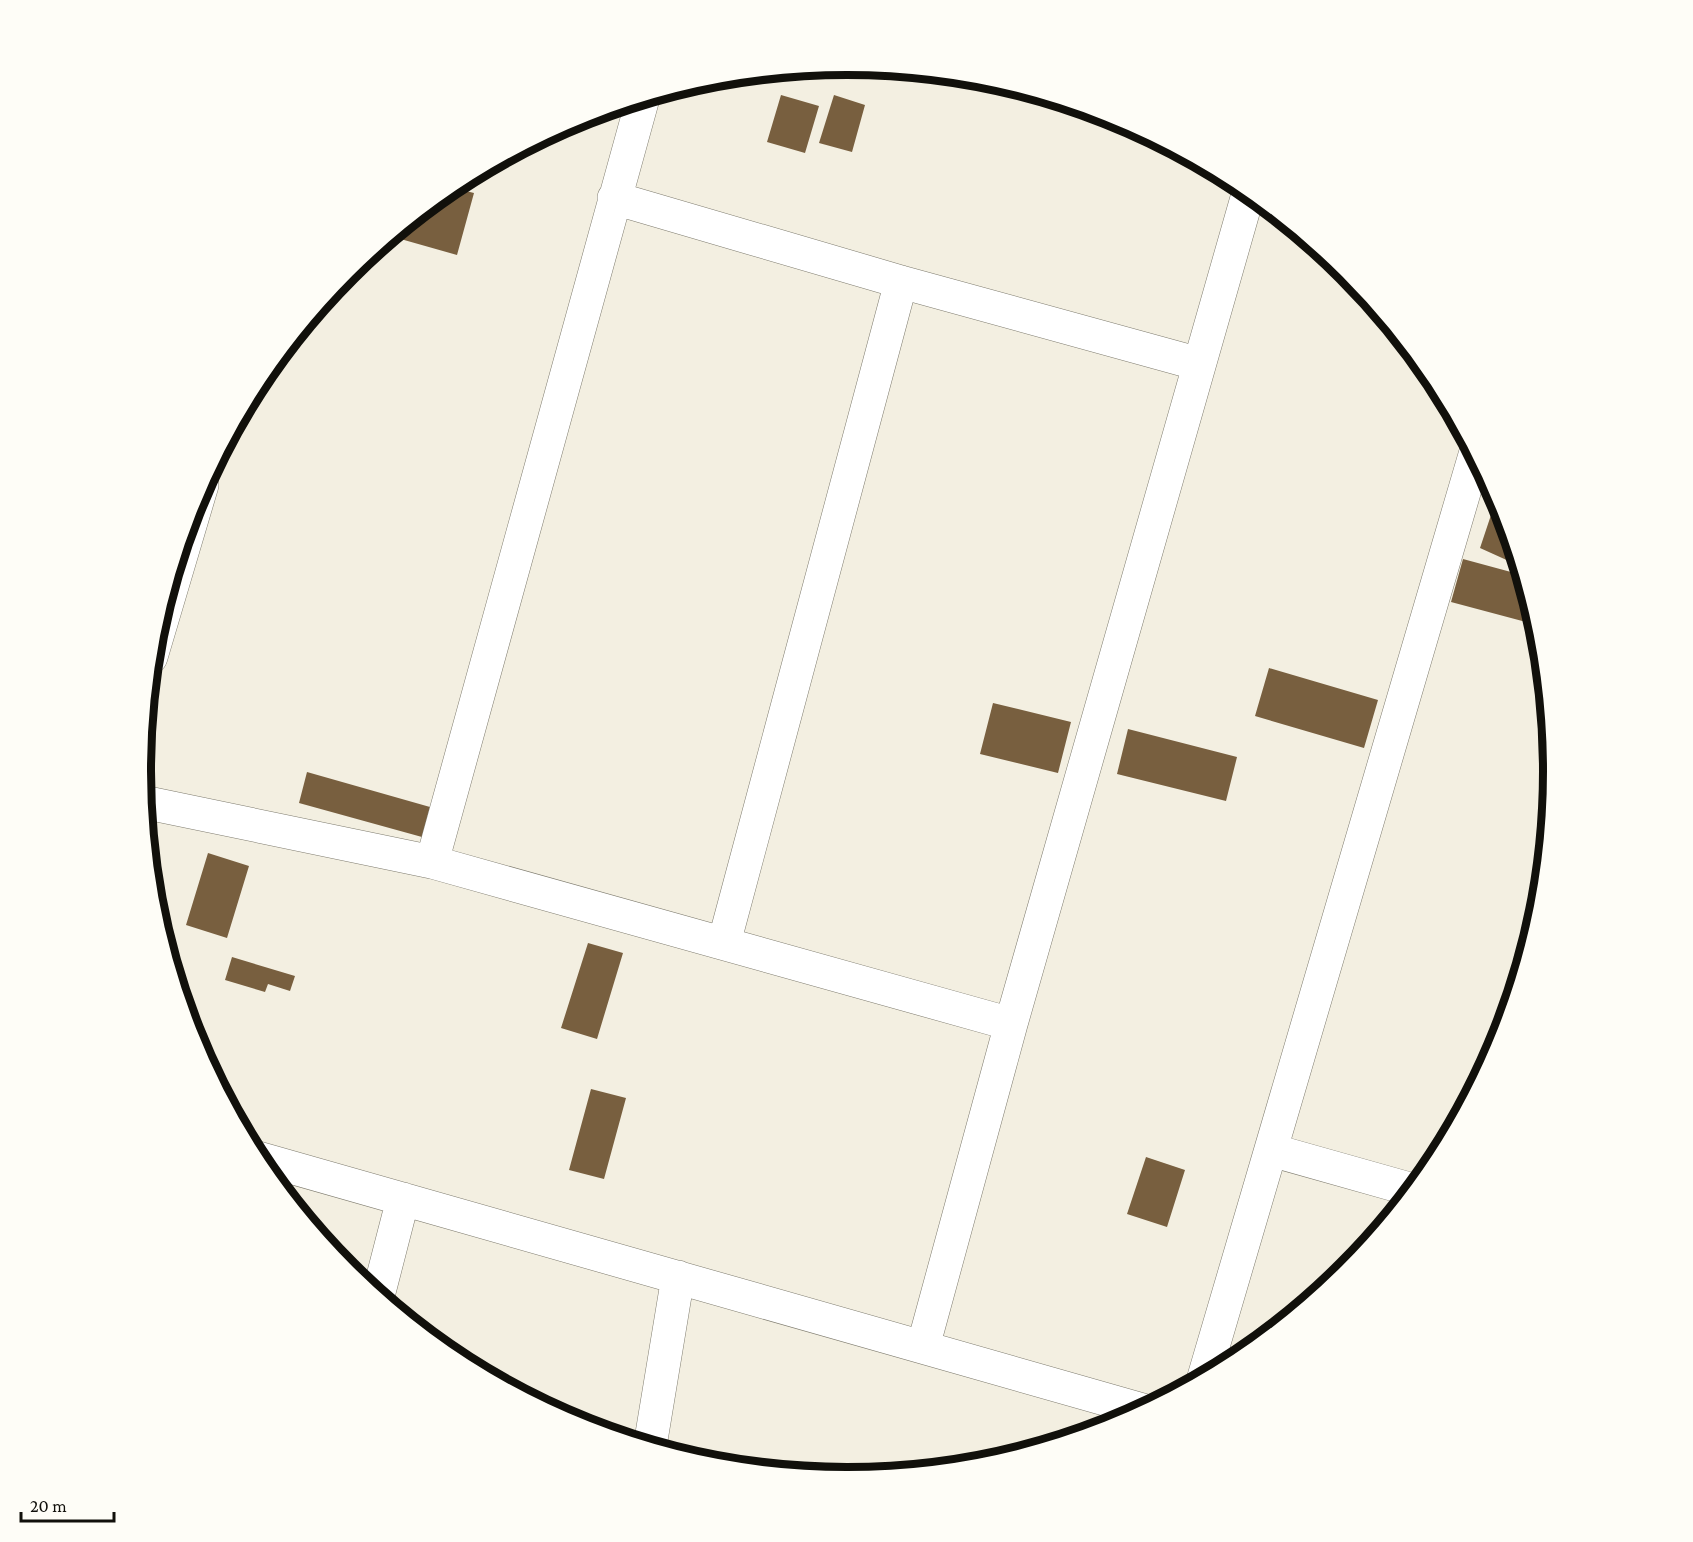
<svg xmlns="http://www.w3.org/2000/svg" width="1693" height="1542" font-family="'Crimson Pro',serif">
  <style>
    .building { fill: #785f3f }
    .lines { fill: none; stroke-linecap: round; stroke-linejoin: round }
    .street-casing { stroke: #7e7b6e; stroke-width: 34 }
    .street { stroke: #fff; stroke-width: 33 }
    .rim { fill: none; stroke: #11100b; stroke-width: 8 }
  </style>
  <rect width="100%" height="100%" fill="#f3efe1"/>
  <path class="building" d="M 781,95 L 819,106 L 805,153 L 767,142 Z
    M 834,95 L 865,105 L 852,152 L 819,143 Z
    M 450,187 L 474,193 L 457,255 L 390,236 Z
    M 1491,515 L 1505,520 L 1514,548 L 1511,562 L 1480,548 Z
    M 1463,559 L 1522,575 L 1535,620 L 1534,624 L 1451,602 Z
    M 1269,668 L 1378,700 L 1364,748 L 1255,716 Z
    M 993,703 L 1071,722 L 1058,773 L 980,754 Z
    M 1128,729 L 1237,757 L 1226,801 L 1117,774 Z
    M 307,772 L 430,807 L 422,837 L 299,803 Z
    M 208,853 L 249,866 L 227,938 L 186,925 Z
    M 588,943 L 623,953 L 597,1039 L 561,1028 Z
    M 232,957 L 295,976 L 290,991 L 268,984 L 265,992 L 225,980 Z
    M 591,1089 L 626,1098 L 604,1179 L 569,1170 Z
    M 1146,1157 L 1185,1170 L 1167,1227 L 1127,1214 Z"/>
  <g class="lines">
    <defs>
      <path id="street" d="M 614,198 L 901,282 L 1199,364
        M 151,657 L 202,485
        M 143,802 L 432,862 L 1011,1024
        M 432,862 L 643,98
        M 724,943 L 901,282
        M 1271,1150 L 1413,1190
        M 255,1157 L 1143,1410
        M 378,1296 L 403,1199
        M 923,1347 L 1011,1024 L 1249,191
        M 1204,1377 L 1475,455
        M 650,1446 L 678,1277"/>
    </defs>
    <use href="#street" class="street-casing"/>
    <use href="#street" class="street"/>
  </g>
  <path d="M0 0H1693V1542H0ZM151 771a696 696 0 1 1 1392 0a696 696 0 1 1-1392 0Z" fill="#fefdf7" fill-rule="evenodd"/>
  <path class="rim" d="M151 771a696 696 0 1 1 1392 0a696 696 0 1 1-1392 0Z"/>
  <path d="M21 1512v9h93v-9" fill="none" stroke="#11100b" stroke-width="3"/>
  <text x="30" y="1512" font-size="18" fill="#11100b" stroke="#fefdf7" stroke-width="4.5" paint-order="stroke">20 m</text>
</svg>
